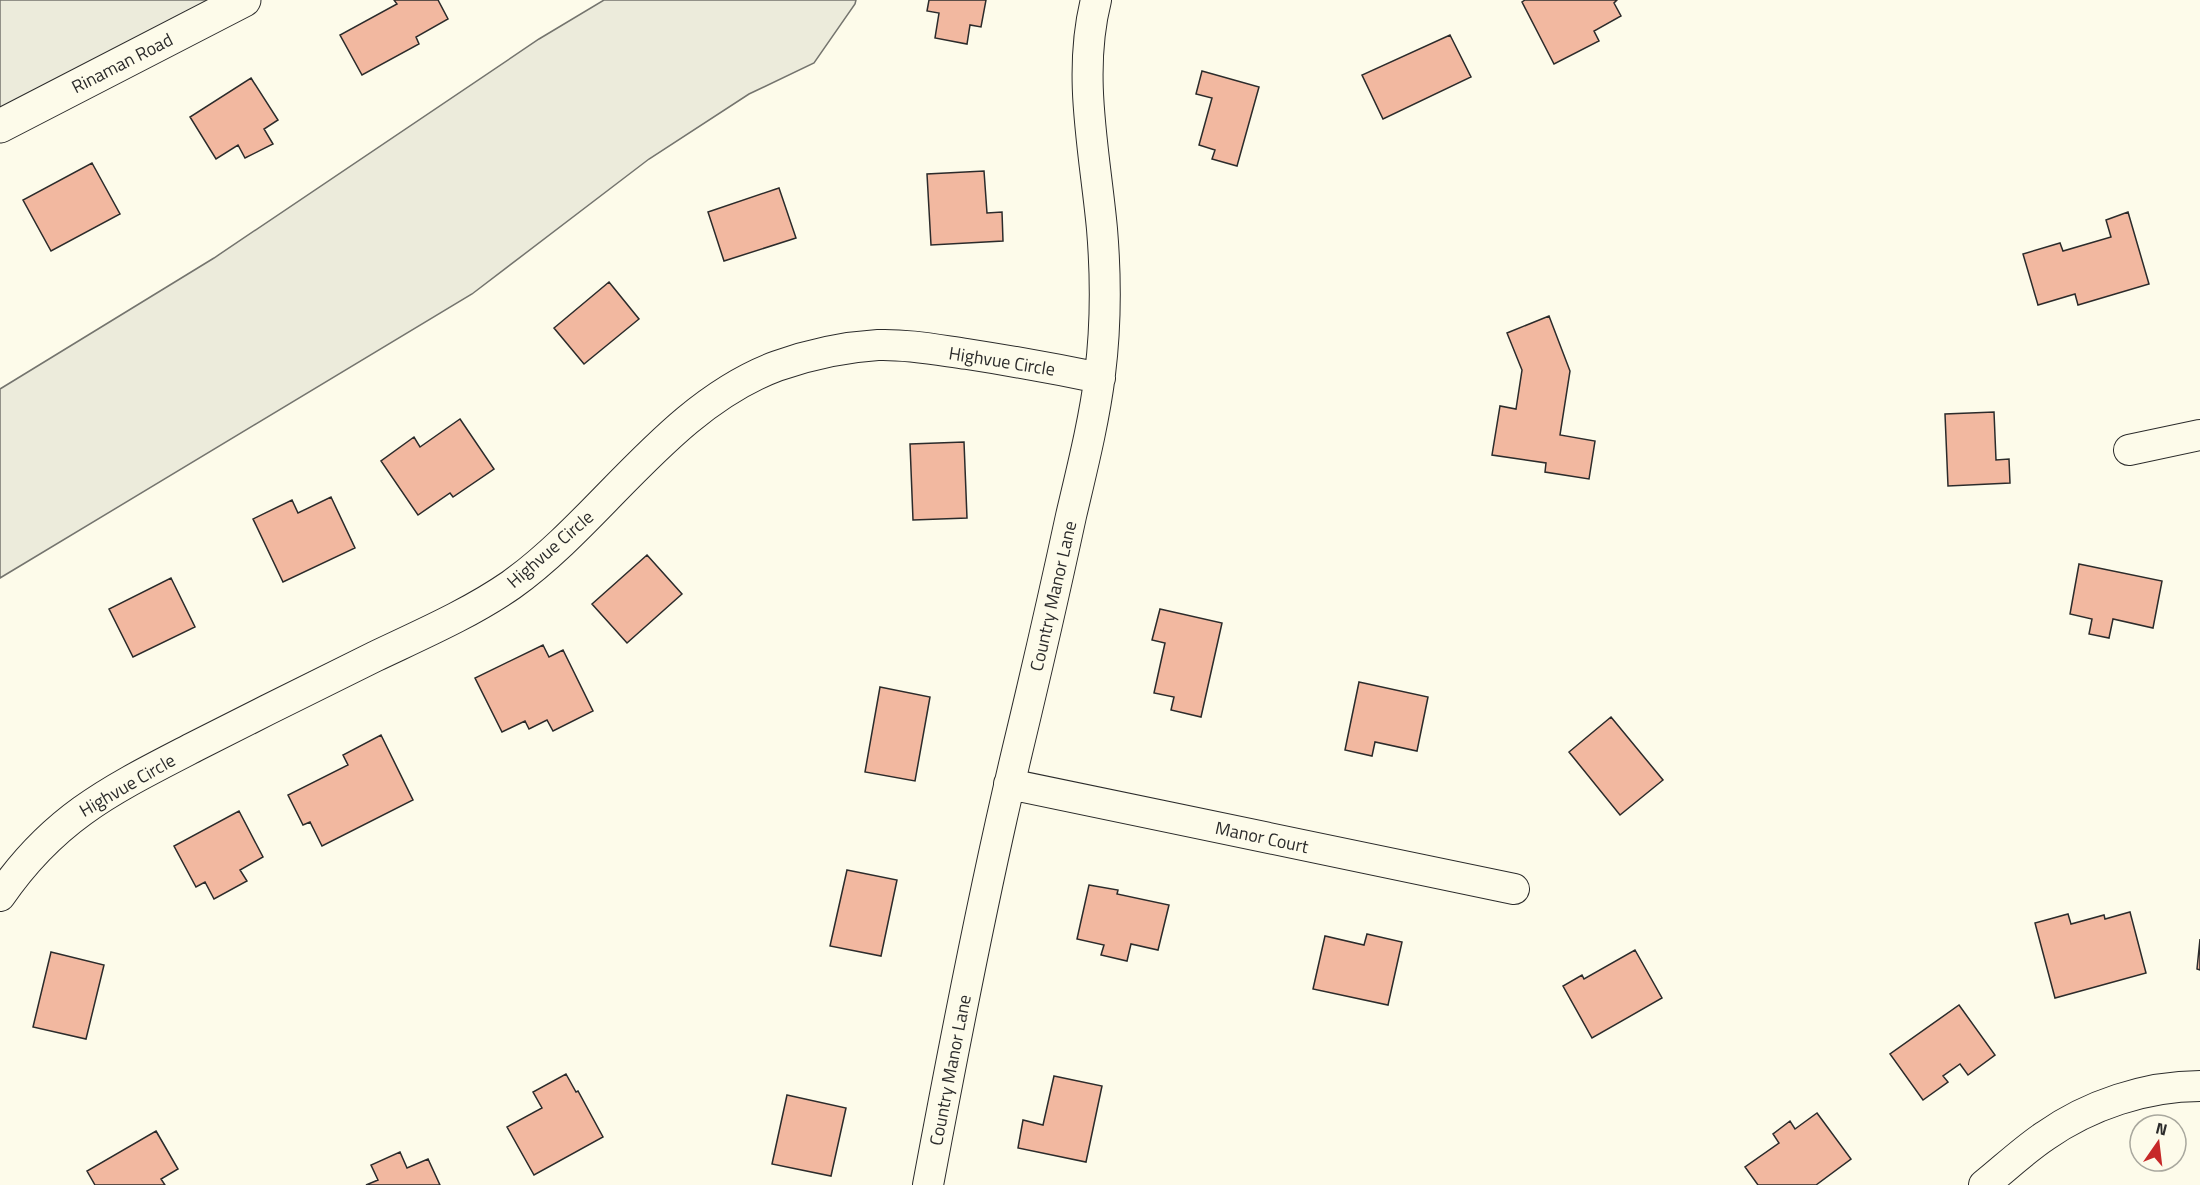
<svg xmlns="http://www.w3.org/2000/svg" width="2200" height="1185" font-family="'Titillium Web',sans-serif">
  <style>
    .green { fill: #ecebdb; stroke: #74746e; stroke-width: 1.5 }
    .building { fill: #f2b8a0; stroke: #2b2b2b; stroke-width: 1.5 }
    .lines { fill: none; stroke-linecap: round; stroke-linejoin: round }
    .minor-casing { stroke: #2b2b2b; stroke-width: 32 }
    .tertiary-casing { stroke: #2b2b2b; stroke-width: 35 }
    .minor { stroke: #fdfbea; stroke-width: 30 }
    .tertiary { stroke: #fdfbea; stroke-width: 33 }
    .labels { text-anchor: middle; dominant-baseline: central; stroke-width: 4.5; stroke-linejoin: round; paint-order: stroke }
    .street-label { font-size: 18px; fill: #2b2b2b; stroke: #fdfbea }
  </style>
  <rect width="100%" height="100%" fill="#fdfbea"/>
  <path class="green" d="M 0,0 L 244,0 L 0,126 Z
    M 604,0 L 856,0 L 855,4 L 814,63 L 749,94 L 649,159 L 472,294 L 0,578 L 0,389 L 214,258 L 539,39 Z"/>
  <path class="building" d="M 394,0 L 438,0 L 448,19 L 416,37 L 419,44 L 362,75 L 340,35 L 397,4 Z
    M 929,0 L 986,0 L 981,27 L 970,25 L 967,44 L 935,38 L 939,13 L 927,11 Z
    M 1525,0 L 1617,0 L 1614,3 L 1621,16 L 1594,31 L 1599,41 L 1554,64 L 1522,2 Z
    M 1450,35 L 1471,77 L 1383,119 L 1362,75 Z
    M 1202,71 L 1259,87 L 1237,166 L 1212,159 L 1215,150 L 1199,145 L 1212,98 L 1196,94 Z
    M 251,78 L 278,120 L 264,129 L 273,144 L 245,158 L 238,145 L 216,159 L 190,117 Z
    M 92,163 L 120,214 L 51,251 L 23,200 Z
    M 984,171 L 987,213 L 1002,212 L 1003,241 L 931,245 L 927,174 Z
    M 779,188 L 796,238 L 724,261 L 708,212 Z
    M 2128,212 L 2149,284 L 2078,305 L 2075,294 L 2038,305 L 2023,254 L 2060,243 L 2063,251 L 2111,237 L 2106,220 Z
    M 609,282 L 639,319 L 584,364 L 554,328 Z
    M 1549,316 L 1570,371 L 1560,435 L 1595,441 L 1589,479 L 1545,472 L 1546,463 L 1492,455 L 1500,406 L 1516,409 L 1522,370 L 1507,333 Z
    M 1994,412 L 1996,460 L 2009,459 L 2010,483 L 1948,486 L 1945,414 Z
    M 460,419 L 494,469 L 453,497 L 450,493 L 418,515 L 381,461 L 414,437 L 420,447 Z
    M 964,442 L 967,518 L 913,520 L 910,444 Z
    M 331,497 L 355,548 L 283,582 L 253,519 L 292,500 L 298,513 Z
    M 647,555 L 682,594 L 627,643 L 592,604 Z
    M 2079,564 L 2162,581 L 2153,628 L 2113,619 L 2109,638 L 2089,634 L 2092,619 L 2070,614 Z
    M 171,578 L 195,627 L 133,657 L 109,609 Z
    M 1160,609 L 1222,623 L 1201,717 L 1171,710 L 1174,697 L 1154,693 L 1165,643 L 1152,640 Z
    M 543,645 L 549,657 L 563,650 L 593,711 L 553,731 L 547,720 L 529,729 L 525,721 L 502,732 L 475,678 Z
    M 1359,682 L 1428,697 L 1417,751 L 1375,742 L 1372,756 L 1345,750 Z
    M 880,687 L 930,697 L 915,781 L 865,772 Z
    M 1611,717 L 1663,780 L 1620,815 L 1569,752 Z
    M 381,735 L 413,800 L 322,846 L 310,822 L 303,825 L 288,795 L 348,765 L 343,755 Z
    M 239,811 L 263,857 L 240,870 L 247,881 L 214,899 L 205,882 L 196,887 L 174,846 Z
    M 847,870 L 897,880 L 881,956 L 830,946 Z
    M 1089,885 L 1118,890 L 1117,894 L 1169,905 L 1158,950 L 1131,944 L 1127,961 L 1101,955 L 1104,945 L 1077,939 Z
    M 2130,912 L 2146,973 L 2055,998 L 2035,923 L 2068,914 L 2071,924 L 2104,915 L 2105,919 Z
    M 1367,934 L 1402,942 L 1388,1005 L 1313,989 L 1325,936 L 1364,945 Z
    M 2200,939 L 2200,970 L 2197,969 Z
    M 1635,950 L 1662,998 L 1592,1038 L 1563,986 L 1582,975 L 1584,979 Z
    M 51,952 L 104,965 L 86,1039 L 33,1027 Z
    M 1959,1005 L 1995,1055 L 1968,1075 L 1960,1064 L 1943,1076 L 1948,1082 L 1923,1100 L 1890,1054 Z
    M 566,1074 L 576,1092 L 578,1091 L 603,1137 L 534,1175 L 507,1127 L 542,1108 L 533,1092 Z
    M 1054,1076 L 1102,1086 L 1086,1162 L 1018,1148 L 1023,1120 L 1043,1125 Z
    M 787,1095 L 846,1108 L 831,1176 L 772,1164 Z
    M 1817,1113 L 1851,1159 L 1816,1185 L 1758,1185 L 1745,1167 L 1779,1143 L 1773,1134 L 1790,1121 L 1795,1129 Z
    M 156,1131 L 178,1169 L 161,1179 L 165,1185 L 95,1185 L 87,1171 Z
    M 400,1152 L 407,1168 L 428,1159 L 440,1185 L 366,1185 L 378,1180 L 371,1165 Z"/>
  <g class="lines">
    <defs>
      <path id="minor" d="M 2129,450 L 2200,435
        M 1009,784 L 1514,889
        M 0,896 C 55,816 113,789 196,746 C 255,716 315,686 374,657 C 420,635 469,614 511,585 C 602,520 669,406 777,366 C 808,355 845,347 878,345 C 908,344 938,350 967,354 C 1012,361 1056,369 1100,378
        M 928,1185 C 955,1040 983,895 1017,752 C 1036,673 1054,595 1071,516 C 1082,469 1094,422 1100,374 C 1106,326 1106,277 1102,229 C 1095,153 1077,75 1096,0
        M 1984,1185 C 2004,1169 2024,1150 2045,1136 C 2089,1105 2146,1086 2200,1086"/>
      <path id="tertiary" d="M 0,126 L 244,0"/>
    </defs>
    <use href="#minor" class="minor-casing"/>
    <use href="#tertiary" class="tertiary-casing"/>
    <use href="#minor" class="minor"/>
    <use href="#tertiary" class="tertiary"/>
  </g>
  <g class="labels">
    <g class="street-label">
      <text transform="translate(122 63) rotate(-27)">Rinaman Road</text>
      <text transform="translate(1002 361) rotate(9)">Highvue Circle</text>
      <text transform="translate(550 549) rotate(-41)">Highvue Circle</text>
      <text transform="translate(1053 596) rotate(-77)">Country Manor Lane</text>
      <text transform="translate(127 785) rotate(-30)">Highvue Circle</text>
      <text transform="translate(1262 837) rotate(12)">Manor Court</text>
      <text transform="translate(950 1070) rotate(-79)">Country Manor Lane</text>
    </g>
  </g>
  <g transform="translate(2158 1143) rotate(14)"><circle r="28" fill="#fdfbea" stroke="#a9a89e" stroke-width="1.5"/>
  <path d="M0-4.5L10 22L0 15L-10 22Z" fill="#c62828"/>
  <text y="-9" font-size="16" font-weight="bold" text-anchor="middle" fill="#2b2b2b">N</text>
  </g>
</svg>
